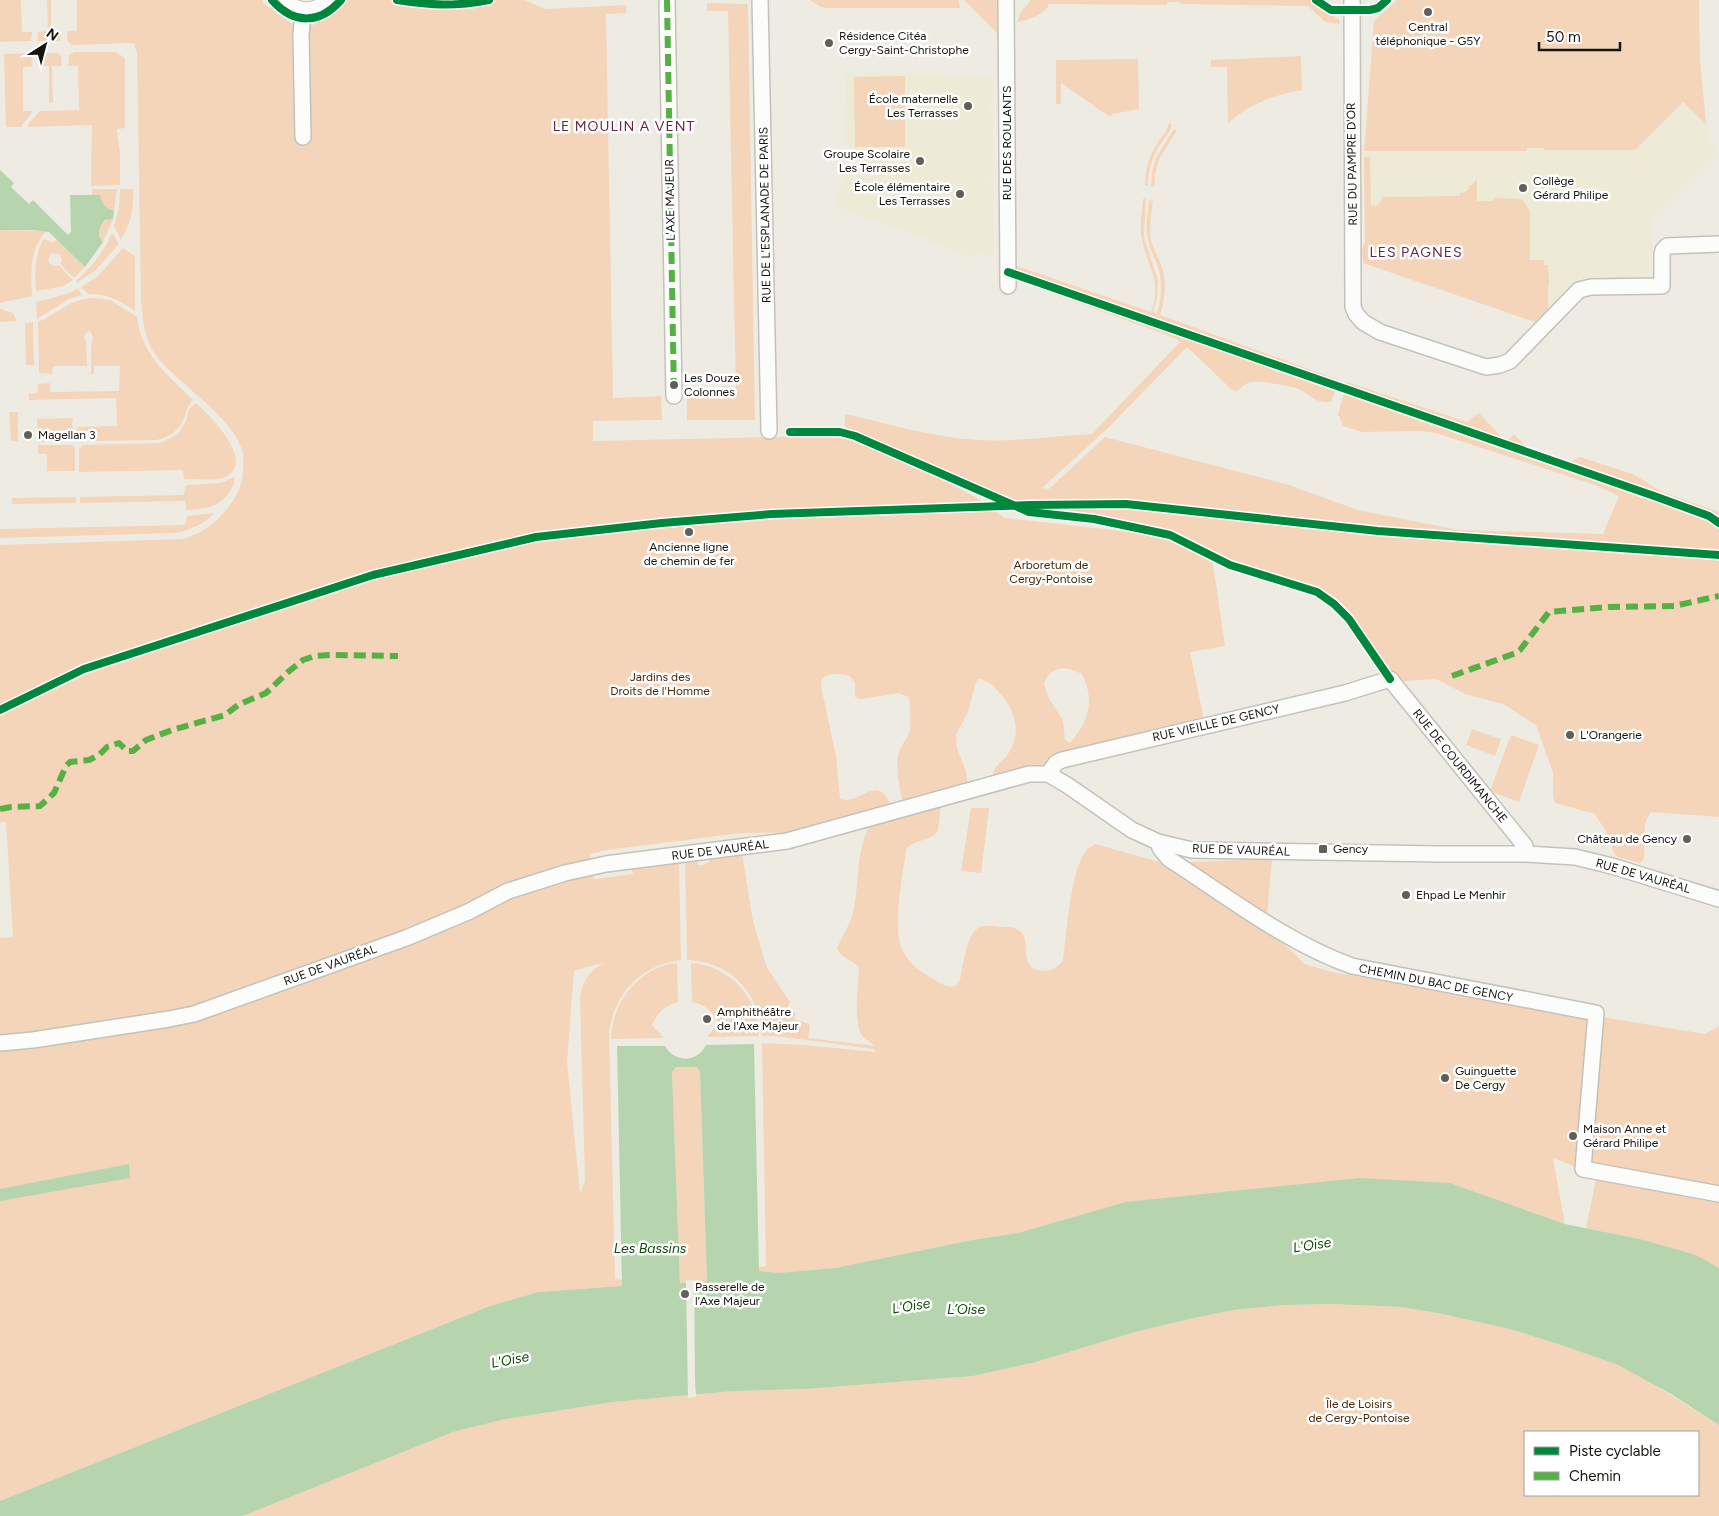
<svg xmlns="http://www.w3.org/2000/svg" width="1719" height="1516" font-family="Figtree,sans-serif">
  <style>
    .built { fill: #edead6 }
    .green { fill: #f4d5ba; fill-rule: evenodd }
    .water { fill: #b6d5ae; fill-rule: evenodd }
    .pier { fill: #eeece2 }
    .lines { fill: none; stroke-linecap: round; stroke-linejoin: round }
    .minor-casing { stroke: #c3c2ba; stroke-width: 18 }
    .major-casing { stroke: #c3c2ba; stroke-width: 22 }
    .minor { stroke: #fcfcfb; stroke-width: 15 }
    .major { stroke: #fcfcfb; stroke-width: 20 }
    .quiet { stroke: #55b144; stroke-width: 6; stroke-dasharray: 12 6; stroke-linecap: butt }
    .cycleway-casing { stroke: #fff; stroke-width: 11 }
    .cycleway { stroke: #00873e; stroke-width: 8 }
    .poi-dot { fill: #616058; stroke: #fff; stroke-width: 2 }
    .labels { text-anchor: middle; dominant-baseline: central; stroke-width: 5; stroke-linejoin: round; paint-order: stroke }
    .poi-label { font-size: 12px; fill: #15140d; stroke: #fff; text-anchor: start }
    .street-label { font-size: 12px; fill: #15140d; stroke: #fff }
    .park-label { font-size: 12px; fill: #492605; stroke: #fff }
    .neighbourhood-label { font-size: 14px; letter-spacing: 1px; fill: #672543; stroke: #fff }
    .water-label { font-size: 14px; font-style: italic; fill: #104d09; stroke: #fff }
  </style>
  <rect width="100%" height="100%" fill="#eeece2"/>
  <path class="built" d="M 846,74 L 948,74 L 948,76 L 977,76 L 978,79 L 981,79 L 981,76 L 993,76 L 993,102 L 990,102 L 990,110 L 993,110 L 993,178 L 990,178 L 991,185 L 994,185 L 994,211 L 991,212 L 991,219 L 994,219 L 994,257 L 979,252 L 977,256 L 973,258 L 930,242 L 930,240 L 834,206 L 847,170 Z
    M 1683,102 L 1709,127 L 1709,136 L 1712,144 L 1718,151 L 1651,218 L 1652,269 L 1643,277 L 1579,279 L 1535,322 L 1363,263 L 1362,249 L 1365,242 L 1364,151 L 1526,151 L 1526,148 L 1544,148 L 1544,150 L 1635,150 Z"/>
  <path class="green" d="M 0,0 L 21,0 L 22,32 L 32,32 L 31,41 L 0,42 Z
    M 47,0 L 51,0 L 51,31 L 61,31 L 60,41 L 38,41 L 38,32 L 48,31 Z
    M 77,0 L 262,0 L 263,3 L 291,23 L 313,25 L 341,8 L 348,0 L 524,0 L 545,9 L 626,5 L 626,13 L 606,14 L 613,398 L 661,396 L 662,420 L 593,421 L 593,441 L 824,436 L 854,439 L 939,478 L 975,497 L 1005,518 L 1149,534 L 1174,541 L 1197,553 L 1213,563 L 1225,646 L 1190,652 L 1204,720 L 1046,764 L 1029,766 L 993,777 C 993,768 999,764 1005,758 C 1021,739 1018,715 1003,697 C 996,689 990,680 979,679 L 976,682 L 968,712 L 956,735 L 957,748 L 966,771 L 968,784 L 903,803 C 899,786 895,769 899,752 C 901,744 908,739 910,731 C 911,728 910,699 909,697 L 899,693 L 861,699 L 855,697 L 855,683 L 850,676 C 839,673 820,671 821,686 L 836,756 L 840,798 C 858,809 876,770 891,806 L 799,832 L 741,833 L 607,850 L 590,854 L 594,879 L 633,874 L 632,868 L 679,861 L 681,960 C 641,965 615,992 609,1032 L 615,1279 L 622,1280 L 622,1286 L 538,1292 L 490,1306 L 0,1501 L 0,938 L 13,937 L 6,822 L 0,822 L 0,545 L 182,539 C 203,534 217,522 230,505 C 238,494 243,483 243,469 C 243,464 244,459 243,454 C 237,418 174,383 153,351 C 143,335 143,318 141,300 L 137,52 L 134,44 L 130,43 L 73,45 L 68,42 L 67,31 L 77,31 ZM 1063,668 L 1069,669 L 1082,674 C 1095,701 1089,720 1071,742 L 1068,742 L 1065,739 L 1063,720 L 1049,699 L 1044,683 C 1047,674 1053,670 1063,668 ZM 606,962 C 590,969 583,980 580,997 L 585,1181 L 580,1193 L 567,1062 L 574,971 Z
    M 810,0 L 959,0 L 960,8 L 826,8 L 821,7 Z
    M 964,0 L 1000,0 L 1002,35 L 999,35 Z
    M 1031,0 L 1314,0 L 1340,21 L 1340,24 L 1325,22 L 1308,6 L 1180,4 L 1180,2 L 1167,2 L 1167,5 L 1049,4 C 1047,13 1026,22 1017,22 L 1021,12 Z
    M 1397,0 L 1699,0 L 1700,59 L 1706,124 L 1683,102 L 1635,150 L 1544,150 L 1544,148 L 1527,148 L 1526,151 L 1364,151 L 1374,21 Z
    M 707,3 L 748,4 L 755,420 L 687,420 L 687,395 L 736,394 L 728,11 L 707,11 Z
    M 75,52 L 116,52 L 125,58 L 125,128 L 117,129 L 120,154 L 120,185 L 91,186 L 92,125 L 28,127 L 29,123 L 40,111 L 79,110 L 78,66 L 68,66 L 69,55 Z
    M 27,53 L 31,56 L 32,66 L 23,67 L 23,111 L 33,111 L 23,124 L 22,127 L 6,127 L 4,54 Z
    M 45,53 L 58,53 L 61,56 L 62,66 L 52,66 L 53,103 L 49,103 L 49,66 L 39,66 L 39,57 Z
    M 1301,56 L 1302,90 C 1273,95 1250,104 1228,123 L 1227,67 L 1211,67 L 1211,60 Z
    M 1138,59 L 1139,109 L 1113,114 L 1110,117 L 1061,83 L 1061,104 L 1056,104 L 1056,60 Z
    M 905,76 L 905,147 L 855,147 L 854,77 Z
    M 1169,123 L 1172,124 C 1170,133 1164,138 1159,146 C 1152,158 1148,172 1148,186 L 1145,185 C 1145,170 1149,156 1157,144 C 1161,136 1167,132 1169,123 Z
    M 1174,129 L 1177,130 L 1176,132 L 1159,159 L 1155,175 L 1154,187 L 1151,187 L 1152,171 L 1156,158 Z
    M 1364,157 L 1370,157 L 1371,206 L 1377,205 L 1382,200 L 1382,197 L 1460,196 L 1460,193 L 1465,192 L 1469,188 L 1469,185 L 1472,185 L 1477,179 L 1477,201 L 1492,201 L 1495,198 L 1522,199 L 1530,211 L 1530,260 L 1544,260 L 1544,265 L 1548,265 L 1549,285 L 1548,286 L 1548,309 L 1535,322 L 1363,263 L 1362,249 L 1365,242 Z
    M 92,189 L 117,189 L 114,211 C 105,208 100,200 92,195 Z
    M 120,189 L 133,189 C 134,211 131,221 121,240 L 114,226 L 119,208 Z
    M 1143,199 L 1146,199 L 1144,237 L 1158,281 L 1157,298 L 1153,312 L 1157,314 C 1162,297 1163,278 1156,261 C 1152,253 1149,247 1148,239 C 1145,226 1148,213 1149,200 L 1153,201 C 1151,214 1149,227 1151,240 C 1153,248 1157,254 1160,262 C 1167,279 1166,297 1160,315 L 1339,380 L 1331,402 C 1313,403 1312,395 1298,389 C 1292,386 1256,380 1250,382 C 1246,383 1241,388 1237,391 L 1232,390 L 1187,347 L 1109,427 L 1042,488 L 1049,489 L 1105,437 L 1289,485 L 1358,510 L 1458,530 L 1603,534 L 1619,496 L 1595,485 L 1436,433 L 1420,431 L 1362,432 L 1343,426 L 1338,414 L 1347,382 L 1467,422 L 1479,413 L 1506,442 L 1514,434 L 1527,447 L 1572,461 L 1580,457 L 1635,475 L 1660,491 L 1719,512 L 1719,817 L 1651,812 L 1645,823 L 1644,859 L 1640,863 L 1618,857 L 1614,853 L 1605,830 L 1595,814 L 1555,803 L 1553,797 L 1553,773 L 1536,725 L 1503,704 L 1465,694 L 1436,679 L 1404,681 L 1388,672 L 1344,605 L 1333,596 L 1315,588 L 1275,577 L 1234,563 L 1212,554 L 1175,535 L 1141,523 L 1063,511 L 1026,508 L 845,427 L 845,414 C 888,424 932,437 977,440 C 1015,442 1054,436 1092,434 L 1180,342 L 1175,338 L 1021,282 L 1015,278 L 1014,265 L 1151,312 C 1163,280 1147,268 1142,239 C 1139,226 1142,212 1143,199 Z
    M 109,219 L 113,219 L 103,242 C 96,235 99,222 109,219 Z
    M 0,230 L 46,231 C 29,252 31,271 32,296 L 0,303 Z
    M 112,233 L 119,244 L 117,246 L 97,269 L 77,283 L 77,280 C 92,267 104,251 112,233 Z
    M 44,239 L 53,243 L 57,239 L 85,267 L 74,278 L 60,264 L 62,259 L 59,254 L 52,253 L 48,259 L 50,264 L 55,266 L 59,265 L 73,280 L 64,286 L 36,291 C 35,274 34,254 44,239 Z
    M 123,248 L 135,256 L 135,311 C 120,300 107,294 88,294 L 81,287 L 98,276 Z
    M 78,289 L 82,295 L 69,299 L 37,319 L 36,302 L 63,295 Z
    M 93,298 L 110,300 L 137,317 C 142,356 167,374 193,400 C 187,406 187,410 184,418 C 180,430 169,437 157,440 L 38,442 L 37,419 L 73,418 L 72,426 L 76,430 L 80,426 L 82,427 L 117,426 L 116,398 L 29,400 L 29,394 L 38,393 L 38,384 L 50,383 L 50,392 L 119,391 L 120,366 L 94,366 L 94,374 L 91,374 L 91,347 L 93,337 L 90,331 L 87,332 L 84,337 L 86,343 L 87,366 L 53,366 L 52,374 L 39,373 L 38,322 C 60,313 66,300 93,298 Z
    M 0,309 L 13,313 L 17,321 L 0,322 Z
    M 33,322 L 34,365 L 26,365 L 25,323 Z
    M 196,403 C 209,415 259,463 223,478 C 214,481 195,479 184,479 L 183,470 L 79,472 L 79,449 L 83,445 L 160,443 L 178,434 L 186,421 L 189,409 Z
    M 9,412 L 18,412 L 18,441 L 11,441 Z
    M 38,445 L 72,445 L 75,448 L 75,471 L 47,471 L 47,454 L 38,454 Z
    M 234,477 C 235,483 233,487 229,492 C 220,508 203,509 186,510 L 185,501 L 80,503 L 80,497 L 184,495 L 185,488 L 187,485 L 221,483 Z
    M 76,497 L 76,503 L 12,504 L 12,498 Z
    M 214,513 C 204,525 189,530 175,533 L 0,538 L 0,529 L 185,525 L 187,516 Z
    M 1472,729 L 1501,739 L 1495,756 L 1466,745 Z
    M 1511,735 L 1539,745 L 1519,802 L 1490,791 Z
    M 941,804 L 938,831 C 930,843 913,838 906,850 C 903,877 890,932 905,955 C 913,968 926,974 938,982 C 946,987 955,990 960,980 C 963,967 966,933 980,927 C 986,925 994,926 1000,927 C 1007,927 1016,926 1021,932 C 1032,943 1017,970 1043,971 C 1052,971 1057,967 1063,961 C 1066,936 1071,868 1086,851 C 1088,848 1092,846 1095,844 L 1163,863 L 1272,859 L 1266,926 L 1305,964 L 1332,972 L 1705,1034 L 1719,1026 L 1719,1268 L 1640,1239 L 1586,1228 L 1597,1175 L 1553,1158 L 1565,1224 L 1450,1183 L 1125,1202 L 1018,1233 L 972,1240 L 835,1268 L 778,1273 L 759,1271 L 759,1267 L 766,1266 L 762,1043 L 804,1045 L 876,1052 L 874,1049 L 776,1036 L 762,1036 C 759,993 732,962 687,960 L 685,861 L 697,859 L 698,865 L 704,865 L 709,862 L 709,858 L 742,854 L 753,921 L 767,968 L 790,1002 L 787,1009 L 796,1013 L 794,1019 L 809,1024 L 810,1027 L 808,1038 L 874,1046 C 870,1040 863,1040 860,1032 C 854,1014 858,987 859,968 C 853,959 841,959 837,948 C 842,936 850,925 853,912 C 860,884 855,852 870,825 Z
    M 971,808 L 989,808 L 981,873 L 961,871 Z
    M 677,963 L 678,1002 C 666,1005 657,1013 652,1025 L 664,1038 L 611,1039 C 612,1002 639,967 677,963 Z
    M 691,963 C 729,965 760,999 759,1036 L 708,1037 L 708,1035 L 719,1024 C 713,1012 705,1004 692,1002 Z
    M 675,1067 L 697,1067 L 700,1072 L 707,1281 L 680,1283 L 672,1072 Z
    M 1332,1304 L 1401,1307 L 1437,1313 L 1510,1329 L 1564,1346 L 1618,1365 L 1643,1378 L 1719,1425 L 1719,1516 L 243,1516 L 453,1432 L 506,1419 L 613,1402 L 734,1391 L 806,1389 L 973,1376 L 1036,1362 L 1135,1332 L 1194,1318 L 1234,1310 L 1284,1305 ZM 1525,1432 L 1698,1432 L 1698,1495 L 1525,1495 Z"/>
  <path class="water" d="M 0,170 L 14,183 L 11,187 L 29,204 L 33,200 L 68,235 L 71,232 L 70,195 L 100,195 C 102,204 105,208 114,211 L 113,219 L 105,220 C 99,227 96,235 103,242 L 85,267 L 49,232 L 32,230 L 0,230 Z
    M 754,1044 L 759,1271 L 778,1273 L 835,1268 L 972,1240 L 1018,1233 L 1125,1202 L 1360,1178 L 1450,1183 L 1565,1224 L 1640,1239 L 1696,1255 L 1719,1268 L 1719,1425 L 1671,1394 L 1618,1365 L 1564,1346 L 1510,1329 L 1437,1313 L 1401,1307 L 1332,1304 L 1284,1305 L 1234,1310 L 1194,1318 L 1135,1332 L 1036,1362 L 973,1376 L 806,1389 L 734,1391 L 613,1402 L 506,1419 L 453,1432 L 243,1516 L 0,1516 L 0,1501 L 490,1306 L 538,1292 L 622,1286 L 617,1046 L 665,1046 C 675,1063 697,1063 706,1045 ZM 676,1067 L 697,1067 L 700,1072 L 707,1281 L 680,1283 L 672,1072 Z
    M 129,1164 L 130,1178 L 0,1201 L 0,1189 Z"/>
  <path class="pier" d="M 686,1280 L 694,1280 L 695,1379 L 696,1397 L 688,1398 Z"/>
  <g class="lines">
    <defs>
      <path id="minor" d="M 667,0 L 674,396
        M 760,0 L 769,431
        M 1006,0 L 1008,286
        M 1352,0 L 1353,307 L 1356,314 L 1363,322 L 1380,332 L 1486,367 L 1500,365 L 1510,361 L 1579,290 L 1591,287 L 1662,286 L 1662,255 L 1663,250 L 1667,246 L 1719,244
        M 303,12 L 301,35 L 303,137
        M 1048,774 L 1056,763 L 1062,760 L 1345,693 L 1390,679 L 1525,846 L 1526,854
        M 1158,842 L 1160,848 L 1169,859 C 1227,896 1287,943 1352,966 L 1596,1013 L 1583,1169 L 1719,1194
        M 0,1043 L 33,1040 L 169,1019 L 194,1014 L 406,938 L 468,912 L 508,891 L 565,873 L 606,864 L 787,841 L 1029,774 L 1048,774 L 1067,785 L 1132,830 L 1158,842 L 1192,850 L 1439,854 L 1526,854 L 1575,857 L 1612,866 L 1719,899"/>
      <path id="major" d="M 279,0 C 296,15 316,17 332,0"/>
    </defs>
    <use href="#minor" class="minor-casing"/>
    <use href="#major" class="major-casing"/>
    <use href="#minor" class="minor"/>
    <use href="#major" class="major"/>
    <path class="quiet" d="M 667,0 L 674,396
      M 1452,676 L 1516,653 L 1520,650 L 1549,612 L 1609,607 L 1674,606 L 1719,596
      M 0,809 L 11,807 L 40,806 L 54,793 L 66,766 L 70,762 L 89,760 L 99,755 L 107,747 L 119,743 L 127,751 L 133,751 L 146,740 L 172,730 L 225,715 L 238,705 L 266,693 L 288,672 L 303,660 L 315,656 L 331,655 L 398,656"/>
    <defs>
      <path id="cycleway" d="M 272,0 C 294,25 320,24 341,0
        M 397,0 C 432,5 453,7 489,0
        M 1316,0 L 1331,10 L 1370,10 L 1378,8 L 1387,0
        M 1008,272 L 1657,497 L 1709,516 L 1719,523
        M 790,432 L 840,432 L 855,436 L 1029,512 L 1094,519 L 1156,532 L 1170,535 L 1230,565 L 1317,592 L 1334,604 L 1349,619 L 1390,679
        M 0,710 L 84,669 L 373,575 L 536,537 L 662,523 L 772,514 L 1031,505 L 1126,504 L 1378,531 L 1719,555"/>
    </defs>
    <use href="#cycleway" class="cycleway-casing"/>
    <use href="#cycleway" class="cycleway"/>
  </g>
  <g class="poi-dot">
    <circle cx="1428" cy="12" r="5"/>
    <circle cx="829" cy="43" r="5"/>
    <circle cx="968" cy="106" r="5"/>
    <circle cx="920" cy="161" r="5"/>
    <circle cx="1523" cy="188" r="5"/>
    <circle cx="960" cy="194" r="5"/>
    <circle cx="674" cy="385" r="5"/>
    <circle cx="28" cy="435" r="5"/>
    <circle cx="689" cy="532" r="5"/>
    <circle cx="1570" cy="735" r="5"/>
    <circle cx="1687" cy="839" r="5"/>
    <rect x="1318" y="844" width="10" height="10" rx="2.5"/>
    <circle cx="1406" cy="895" r="5"/>
    <circle cx="707" cy="1019" r="5"/>
    <circle cx="1445" cy="1078" r="5"/>
    <circle cx="1573" cy="1136" r="5"/>
    <circle cx="685" cy="1294" r="5"/>
  </g>
  <g class="labels">
    <g class="poi-label">
      <text x="1428" y="27" text-anchor="middle">Central<tspan x="1428" dy="14">téléphonique - G5Y</tspan></text>
      <text x="839" y="36">Résidence Citéa<tspan x="839" dy="14">Cergy-Saint-Christophe</tspan></text>
      <text x="958" y="99" text-anchor="end">École maternelle<tspan x="958" dy="14">Les Terrasses</tspan></text>
      <text x="910" y="154" text-anchor="end">Groupe Scolaire<tspan x="910" dy="14">Les Terrasses</tspan></text>
      <text x="1533" y="181">Collège<tspan x="1533" dy="14">Gérard Philipe</tspan></text>
      <text x="950" y="187" text-anchor="end">École élémentaire<tspan x="950" dy="14">Les Terrasses</tspan></text>
      <text x="684" y="378">Les Douze<tspan x="684" dy="14">Colonnes</tspan></text>
      <text x="38" y="435">Magellan 3</text>
      <text x="689" y="547" text-anchor="middle">Ancienne ligne<tspan x="689" dy="14">de chemin de fer</tspan></text>
      <text x="1580" y="735">L'Orangerie</text>
      <text x="1677" y="839" text-anchor="end">Château de Gency</text>
      <text x="1333" y="849">Gency</text>
      <text x="1416" y="895">Ehpad Le Menhir</text>
      <text x="717" y="1012">Amphithéâtre<tspan x="717" dy="14">de l'Axe Majeur</tspan></text>
      <text x="1455" y="1071">Guinguette<tspan x="1455" dy="14">De Cergy</tspan></text>
      <text x="1583" y="1129">Maison Anne et<tspan x="1583" dy="14">Gérard Philipe</tspan></text>
      <text x="695" y="1287">Passerelle de<tspan x="695" dy="14">l’Axe Majeur</tspan></text>
    </g>
    <g class="street-label">
      <text transform="translate(1007 143) rotate(-90)">RUE DES ROULANTS</text>
      <text transform="translate(1352 164) rotate(-91)">RUE DU PAMPRE D'OR</text>
      <text transform="translate(670 200) rotate(-91)">L'AXE MAJEUR</text>
      <text transform="translate(765 215) rotate(-91)">RUE DE L'ESPLANADE DE PARIS</text>
      <text transform="translate(1216 723) rotate(-13)">RUE VIEILLE DE GENCY</text>
      <text transform="translate(1460 766) rotate(51)">RUE DE COURDIMANCHE</text>
      <text transform="translate(720 850) rotate(-7)">RUE DE VAURÉAL</text>
      <text transform="translate(1241 850) rotate(2)">RUE DE VAURÉAL</text>
      <text transform="translate(1643 876) rotate(16)">RUE DE VAURÉAL</text>
      <text transform="translate(330 965) rotate(-20)">RUE DE VAURÉAL</text>
      <text transform="translate(1436 983) rotate(11)">CHEMIN DU BAC DE GENCY</text>
    </g>
    <g class="park-label">
      <text x="1051" y="565">Arboretum de<tspan x="1051" dy="14">Cergy‐Pontoise</tspan></text>
      <text x="660" y="677">Jardins des<tspan x="660" dy="14">Droits de l'Homme</tspan></text>
      <text x="1359" y="1404">Île de Loisirs<tspan x="1359" dy="14">de Cergy-Pontoise</tspan></text>
    </g>
    <g class="neighbourhood-label">
      <text x="624" y="126">LE MOULIN A VENT</text>
      <text x="1416" y="252">LES PAGNES</text>
    </g>
    <g class="water-label">
      <text transform="translate(1312 1245) rotate(-9)">L'Oise</text>
      <text x="650" y="1248">Les Bassins</text>
      <text transform="translate(911 1306) rotate(-9)">L'Oise</text>
      <text x="966" y="1309">L’Oise</text>
      <text transform="translate(510 1360) rotate(-11)">L'Oise</text>
    </g>
  </g>
  <rect x="1524" y="1431" width="175" height="65" fill="#ffffff" stroke="#a1a19e"/>
  <rect x="1534" y="1447" width="25" height="8" fill="#00873e" stroke="#a1a19e"/>
  <text x="1569" y="1456" font-size="15" fill="#15140d">Piste cyclable</text>
  <rect x="1534" y="1472" width="25" height="8" fill="#55b144" stroke="#a1a19e"/>
  <text x="1569" y="1481" font-size="15" fill="#15140d">Chemin</text>
  <g transform="translate(45 45) rotate(36)" stroke="#ffffff" stroke-width="4" paint-order="stroke">
  <path d="M0-4L9 19L0 12L-9 19Z" fill="#15140d"/>
  <text y="-8" font-size="14" font-weight="bold" text-anchor="middle" fill="#15140d">N</text>
  </g>
  <path d="M1539 42v8h81v-8" fill="none" stroke="#15140d" stroke-width="2.5"/>
  <text x="1546" y="42" font-size="15" fill="#15140d" stroke="#ffffff" stroke-width="4" paint-order="stroke">50 m</text>
</svg>
